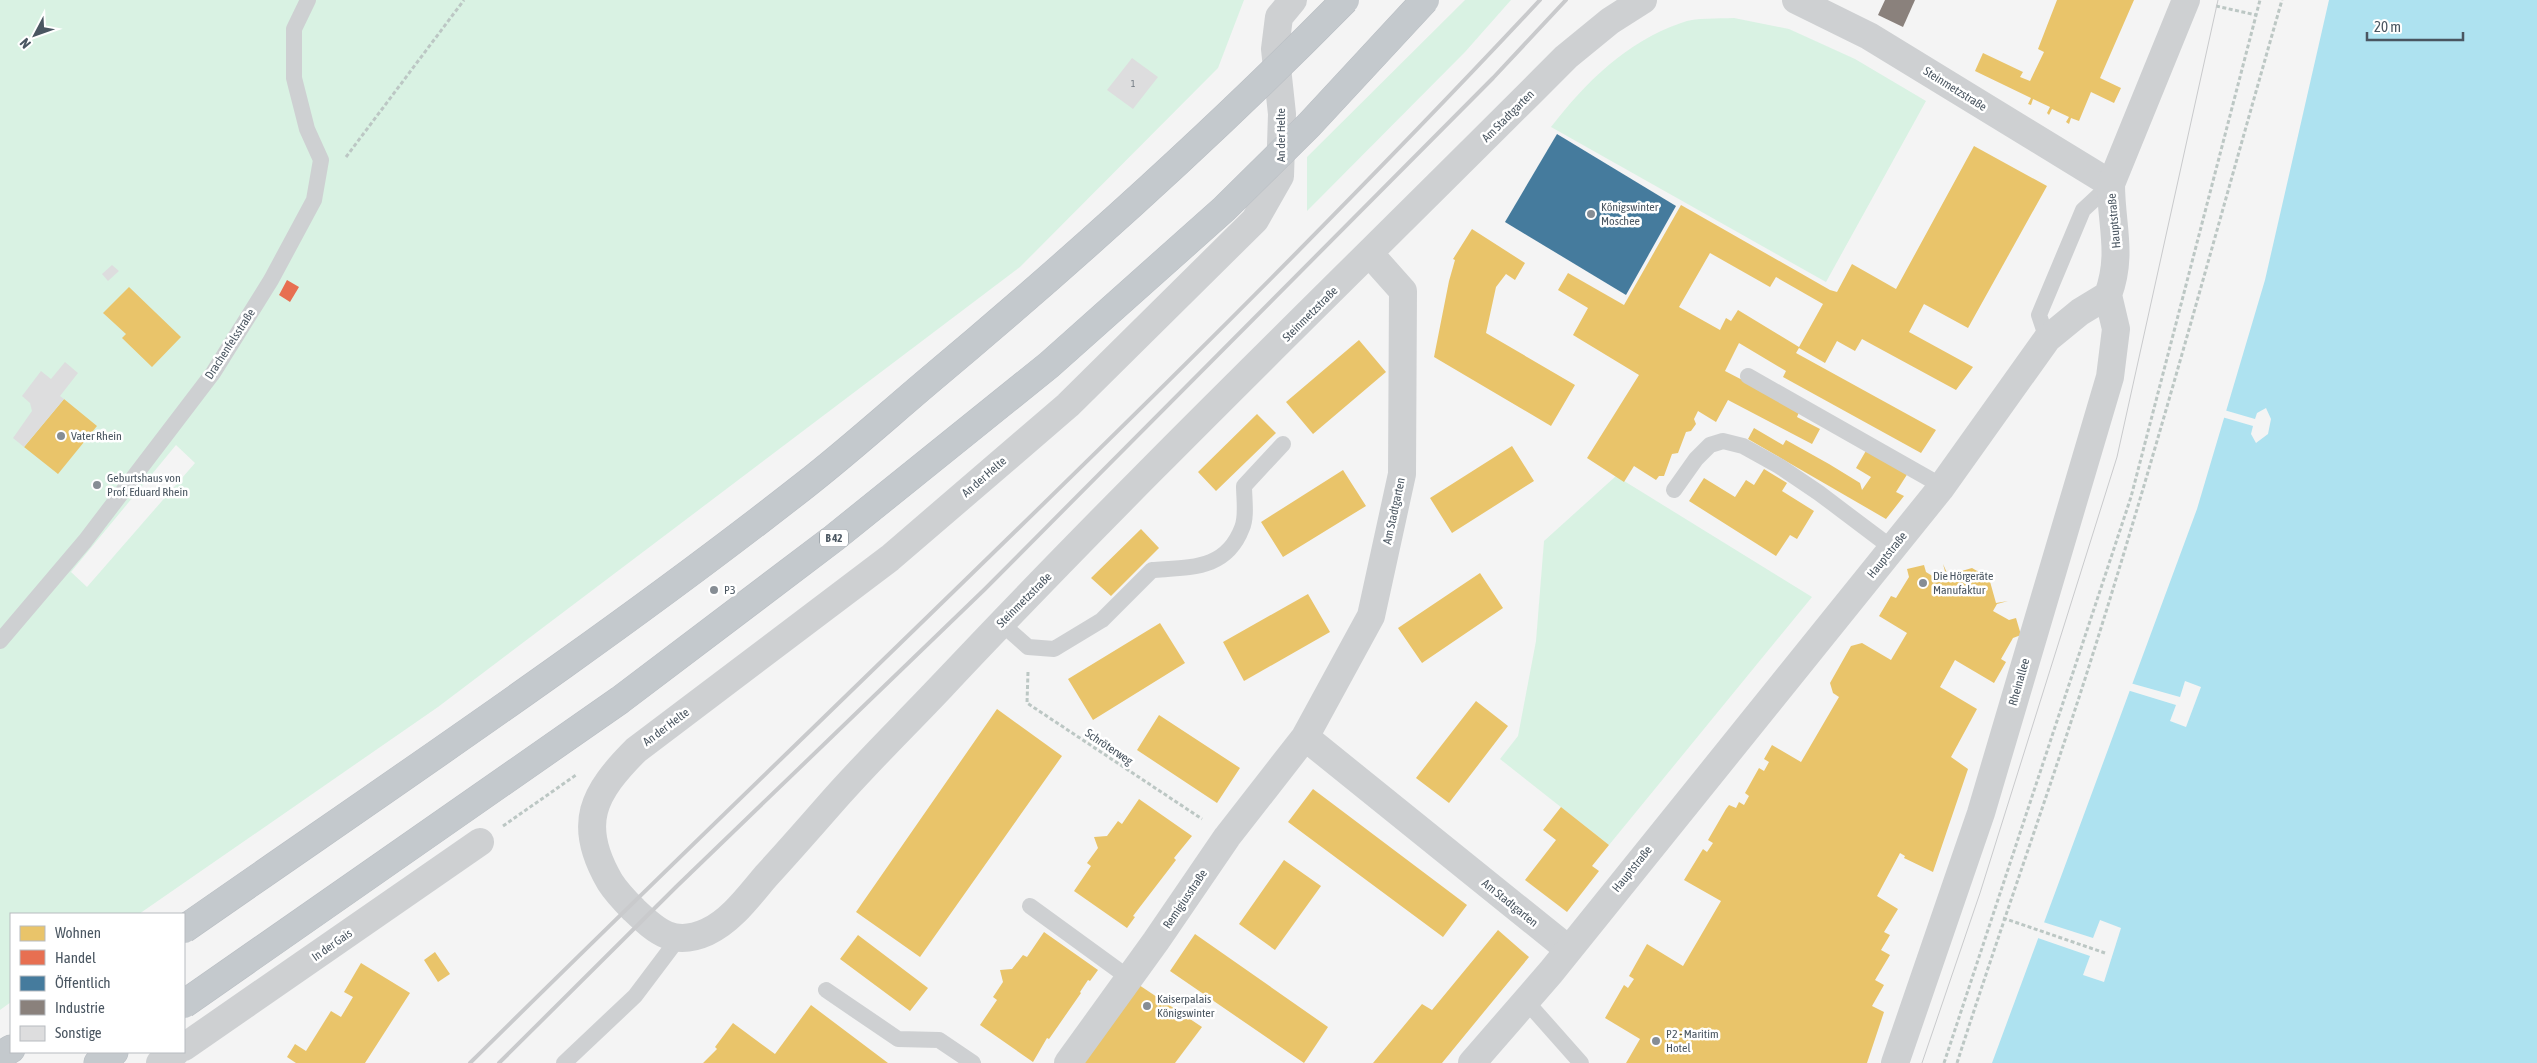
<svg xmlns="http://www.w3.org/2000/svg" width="2537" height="1063" font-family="'Asap Condensed',sans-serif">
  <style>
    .green { fill: #d9f2e3; fill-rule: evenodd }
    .water { fill: #aee2f0 }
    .pier { fill: #f4f4f4 }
    .homes { fill: #e9c46a; fill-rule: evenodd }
    .shops { fill: #e76f51 }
    .public { fill: #457b9d }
    .industry { fill: #8a817c }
    .building { fill: #ddddde }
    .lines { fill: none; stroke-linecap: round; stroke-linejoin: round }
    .trunk-casing { stroke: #b9bec3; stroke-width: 29 }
    .path { stroke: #bcc7c4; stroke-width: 3; stroke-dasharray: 4 2.5; stroke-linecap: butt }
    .service { stroke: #ced0d2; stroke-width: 16 }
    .minor { stroke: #ced0d2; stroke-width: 28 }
    .tertiary { stroke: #ced0d2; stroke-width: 28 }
    .trunk { stroke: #c4c9cd; stroke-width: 28 }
    .tram { stroke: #c9cacc; stroke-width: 1 }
    .rail { stroke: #c9cacc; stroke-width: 4 }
    .trunk-bridge-casing { stroke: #b9bec3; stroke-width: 29; stroke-linecap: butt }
    .trunk-bridge { stroke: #c4c9cd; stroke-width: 28 }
    .poi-dot { fill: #868d94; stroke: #fff; stroke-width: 2 }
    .labels { text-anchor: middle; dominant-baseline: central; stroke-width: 5; stroke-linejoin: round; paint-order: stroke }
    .number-label { font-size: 10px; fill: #707881 }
    .shield { fill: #fff; stroke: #808990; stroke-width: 1 }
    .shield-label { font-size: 11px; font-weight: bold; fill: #4a5661 }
    .street-label { font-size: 12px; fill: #4a5661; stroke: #fff }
    .poi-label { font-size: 12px; fill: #4a5661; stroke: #fff; text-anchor: start }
  </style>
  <rect width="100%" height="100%" fill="#f4f4f4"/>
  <path class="green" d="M 0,0 L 1244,0 L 1218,68 L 1020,267 L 438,707 L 139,914 L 11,914 L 11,1002 L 0,1010 ZM 176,445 L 195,463 L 87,587 L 71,572 Z
    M 1465,0 L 1511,0 L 1465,52 L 1307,211 L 1307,157 Z
    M 1734,18 L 1789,29 L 1855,59 L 1926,101 L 1826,282 L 1551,127 C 1586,82 1626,42 1681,23 C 1696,17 1718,19 1734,18 Z
    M 1616,476 L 1812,597 L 1609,845 L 1500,759 L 1518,736 L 1536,641 L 1544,541 Z"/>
  <path class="water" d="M 2329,0 L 2537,0 L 2537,1063 L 1992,1063 L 2197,509 L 2265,280 Z"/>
  <path class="pier" d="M 2266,408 L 2271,419 L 2268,434 L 2256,443 L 2251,434 L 2253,426 L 2222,417 L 2224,410 L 2255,419 L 2257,413 Z
    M 2185,681 L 2201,687 L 2186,727 L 2170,721 L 2176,705 L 2127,690 L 2130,683 L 2180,697 Z
    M 2100,920 L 2121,928 L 2104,982 L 2083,975 L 2090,956 L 2035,937 L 2040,921 L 2093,938 Z"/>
  <path class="homes" d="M 2057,0 L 2134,0 L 2100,78 L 2121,88 L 2114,103 L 2091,92 L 2079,121 L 2071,118 L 2069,124 L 2066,122 L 2069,117 L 2052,109 L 2049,115 L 2047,113 L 2050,107 L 2033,99 L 2031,105 L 2028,104 L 2031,98 L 1975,71 L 1983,53 L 2023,72 L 2020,77 L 2030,81 L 2044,52 L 2038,49 Z
    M 1974,146 L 2047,186 L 1968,328 L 1924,304 L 1909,332 L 1973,367 L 1956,390 L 1862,339 L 1855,351 L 1837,341 L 1825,363 L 1799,348 L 1796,353 L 1936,430 L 1921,453 L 1783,377 L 1786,371 L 1739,343 L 1725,371 L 1800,410 L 1797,417 L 1820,429 L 1812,444 L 1728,400 L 1716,422 L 1698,411 L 1694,419 L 1696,424 L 1691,431 L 1686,432 L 1678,453 L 1672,454 L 1664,476 L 1659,476 L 1656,480 L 1634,466 L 1624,482 L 1587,458 L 1639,375 L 1573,335 L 1588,308 L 1558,290 L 1568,273 L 1624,305 L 1681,205 L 1830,290 L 1837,292 L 1852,264 L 1896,289 ZM 1710,253 L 1770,287 L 1776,277 L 1823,304 L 1799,347 L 1738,310 L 1731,321 L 1726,318 L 1720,330 L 1679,307 Z
    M 1472,229 L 1525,263 L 1515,280 L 1506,274 L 1496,287 L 1486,333 L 1575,385 L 1551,426 L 1434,357 L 1449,281 L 1455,260 L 1453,259 Z
    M 129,287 L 181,337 L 152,367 L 122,338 L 126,334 L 103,313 Z
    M 1359,340 L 1386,372 L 1313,434 L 1286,402 Z
    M 64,399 L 97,426 L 58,474 L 24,447 Z
    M 1257,414 L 1276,433 L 1216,491 L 1198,472 Z
    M 1754,428 L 1783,445 L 1786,440 L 1829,464 L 1860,483 L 1862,490 L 1871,477 L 1856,468 L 1867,449 L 1908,473 L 1896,492 L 1904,496 L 1886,519 L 1748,439 Z
    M 1512,446 L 1534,481 L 1452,533 L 1430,498 Z
    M 1764,469 L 1787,483 L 1782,491 L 1814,511 L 1797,539 L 1790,535 L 1776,556 L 1689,501 L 1704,478 L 1735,497 L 1746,480 L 1754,485 Z
    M 1343,470 L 1366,506 L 1283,557 L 1261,522 Z
    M 1141,529 L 1159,548 L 1111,596 L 1091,578 Z
    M 1943,564 L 1948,575 L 1972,568 L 1989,578 L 1996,603 L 2008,601 L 1997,604 L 1993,611 L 2009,620 L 2016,618 L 2021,635 L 2013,638 L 2001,659 L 2006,662 L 1994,683 L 1955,660 L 1940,687 L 1977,709 L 1951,757 L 1968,769 L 1933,872 L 1904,858 L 1905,856 L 1900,853 L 1877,896 L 1898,909 L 1884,932 L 1890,935 L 1881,950 L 1890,955 L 1875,980 L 1884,985 L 1872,1006 L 1884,1012 L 1867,1063 L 1626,1063 L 1640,1039 L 1605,1018 L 1624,985 L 1628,988 L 1634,979 L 1629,976 L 1647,944 L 1683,966 L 1721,901 L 1684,880 L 1703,849 L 1707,852 L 1713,843 L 1708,840 L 1726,809 L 1729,805 L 1736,808 L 1739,802 L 1744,805 L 1749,796 L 1745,793 L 1759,768 L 1764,771 L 1769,762 L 1764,759 L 1772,745 L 1801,762 L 1839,697 L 1833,693 L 1830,683 L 1851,646 L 1862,643 L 1891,660 L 1907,633 L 1879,616 L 1891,596 L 1896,598 L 1909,577 L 1907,569 L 1924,565 L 1926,572 L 1942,582 L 1946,575 Z
    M 1480,573 L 1503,608 L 1422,663 L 1398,628 Z
    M 1308,594 L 1330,632 L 1244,681 L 1223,642 Z
    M 1160,623 L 1185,663 L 1093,720 L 1068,679 Z
    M 1476,701 L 1508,726 L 1449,803 L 1416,778 Z
    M 997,709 L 1062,756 L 920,957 L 856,912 Z
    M 1159,715 L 1240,768 L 1217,803 L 1137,750 Z
    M 1313,789 L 1467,905 L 1443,937 L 1288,822 Z
    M 1139,799 L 1192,836 L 1174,858 L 1176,860 L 1133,916 L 1135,917 L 1127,928 L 1074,891 L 1091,866 L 1087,863 L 1098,848 L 1094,837 L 1107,836 L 1118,821 L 1122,824 Z
    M 1561,807 L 1609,845 L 1592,866 L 1599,871 L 1567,912 L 1525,880 L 1556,840 L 1543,830 Z
    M 1284,860 L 1321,886 L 1275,950 L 1239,924 Z
    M 1498,930 L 1529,957 L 1442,1063 L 1373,1063 L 1422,1004 L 1432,1010 Z
    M 1044,932 L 1098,970 L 1090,981 L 1088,980 L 1080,992 L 1081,993 L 1049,1039 L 1047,1038 L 1033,1062 L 980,1025 L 997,1000 L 993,997 L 1003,982 L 1000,970 L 1012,969 L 1023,955 L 1027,957 Z
    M 1195,934 L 1328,1027 L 1304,1063 L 1170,971 Z
    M 858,935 L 928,988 L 910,1011 L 840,959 Z
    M 435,952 L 450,974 L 438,982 L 424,960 Z
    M 361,963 L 410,993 L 365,1063 L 296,1063 L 287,1057 L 295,1044 L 306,1051 L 331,1011 L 341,1017 L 353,997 L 344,992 Z
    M 1139,985 L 1202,1027 L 1175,1063 L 1083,1063 Z
    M 811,1005 L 888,1063 L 703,1063 L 717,1049 L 715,1047 L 733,1023 L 775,1054 Z"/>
  <path class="shops" d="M 287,280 L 299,287 L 290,302 L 279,295 Z"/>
  <path class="public" d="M 1557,134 L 1676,206 L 1626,295 L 1505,222 Z"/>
  <path class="industry" d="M 1885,0 L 1915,0 L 1903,27 L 1878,15 Z"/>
  <path class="building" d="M 1132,58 L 1158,77 L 1133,109 L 1107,90 Z
    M 112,265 L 119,271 L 108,281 L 102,274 Z
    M 65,362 L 78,373 L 60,396 L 64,399 L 24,447 L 13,438 L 32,411 L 30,403 L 22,396 L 41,371 L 51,379 Z"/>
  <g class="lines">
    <defs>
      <path id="trunk" d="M 0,1056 L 11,1049
        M 98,1063 L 114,1052"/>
    </defs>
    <use href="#trunk" class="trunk-casing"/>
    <path class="path" d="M 2216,6 L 2256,15
      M 346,157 L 464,0
      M 1028,672 L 1027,703 L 1202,819
      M 503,826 L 576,775
      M 2003,918 L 2105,953
      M 1944,1063 L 2131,497 L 2260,0
      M 1957,1063 C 1998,935 2043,809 2084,682 C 2156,456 2217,227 2282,0"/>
    <path class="service" d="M 2047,339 L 2039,315 L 2083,210 L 2111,184
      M 1748,376 L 1942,486
      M 1674,490 L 1696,459 L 1710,445 L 1723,441 L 1743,446 L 1779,466 L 1819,493 L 1892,548
      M 1001,623 L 1028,647 L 1054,649 L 1102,620 L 1152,570 C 1191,567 1226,570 1242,528 C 1247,517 1244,498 1244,486 L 1283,444
      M 0,641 L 85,541 L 213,373 L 271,280 L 314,200 L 321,160 L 307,129 L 294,78 L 294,29 L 308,0
      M 1030,906 L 1129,978
      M 826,990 L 898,1039 L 939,1040 L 973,1063
      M 1526,1001 L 1581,1063
      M 564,1063 L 635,996 L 678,939"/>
    <path class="minor" d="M 1293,0 L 1279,17 L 1275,49 L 1282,114 L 1280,176 L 1255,220 L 1068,405 L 890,558 L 636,750 C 593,793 576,824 610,882 C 617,893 625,901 634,910 C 657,932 674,947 707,932 C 731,921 749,896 766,876 C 788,852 810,827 831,803 C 866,763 904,726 940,688 C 1143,472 1357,267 1566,57 L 1610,21 L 1643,0
      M 1796,0 L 1869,36 L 2111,184
      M 1305,737 L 1568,949
      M 184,1047 L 480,842
      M 160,1063 L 176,1052
      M 1068,1063 L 1156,941 L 1227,837 L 1305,737 L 1371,616 L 1402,474 L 1403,291 L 1370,254"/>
    <path class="tertiary" d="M 1472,1063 L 1551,972 L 1940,489 L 2047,339 L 2080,312 L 2108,295 C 2123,254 2111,225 2111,184 L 2186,0
      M 1895,1063 L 1981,813 L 2110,377 L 2116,329 L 2108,295"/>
    <use href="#trunk" class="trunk"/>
    <path class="tram" d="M 1922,1063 L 1980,893 L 2117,457 L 2218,0"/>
    <path class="rail" d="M 470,1063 C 827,709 1197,367 1540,0
      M 499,1063 L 676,887 L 985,589 L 1493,78 L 1566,0"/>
    <defs>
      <path id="trunk-bridge" d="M 184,929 C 392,784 605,642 805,485 C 846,453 885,418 925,384 C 1071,262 1212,135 1345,0
        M 184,1004 L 620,700 L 834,538 L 1049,365 L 1224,209 L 1309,125 L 1425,0"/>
    </defs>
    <use href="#trunk-bridge" class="trunk-bridge-casing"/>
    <use href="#trunk-bridge" class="trunk-bridge"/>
  </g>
  <g class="poi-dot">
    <circle cx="1591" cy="214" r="5"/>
    <circle cx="61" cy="436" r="5"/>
    <circle cx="97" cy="485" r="5"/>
    <circle cx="1923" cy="583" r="5"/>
    <circle cx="714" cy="590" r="5"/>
    <circle cx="1147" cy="1006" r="5"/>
    <circle cx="1656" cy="1041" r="5"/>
  </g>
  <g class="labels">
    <g class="number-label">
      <text x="1133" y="83">1</text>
    </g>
    <rect class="shield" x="820" y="529.5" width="28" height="17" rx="4"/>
    <g class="shield-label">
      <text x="834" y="538">B 42</text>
    </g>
    <g class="street-label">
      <text transform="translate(1955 89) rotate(32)">Steinmetzstraße</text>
      <text transform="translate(1508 116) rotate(-45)">Am Stadtgarten</text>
      <text transform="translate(1281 135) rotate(-90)">An der Helte</text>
      <text transform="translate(2114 221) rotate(-95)">Hauptstraße</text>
      <text transform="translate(1310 314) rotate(-45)">Steinmetzstraße</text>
      <text transform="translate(230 344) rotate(-57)">Drachenfelsstraße</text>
      <text transform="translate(984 477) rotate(-41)">An der Helte</text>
      <text transform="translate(1394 511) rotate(-78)">Am Stadtgarten</text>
      <text transform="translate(1887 555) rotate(-51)">Hauptstraße</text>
      <text transform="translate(1024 600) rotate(-45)">Steinmetzstraße</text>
      <text transform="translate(2019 682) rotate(-74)">Rheinallee</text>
      <text transform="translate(666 727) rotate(-37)">An der Helte</text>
      <text transform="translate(1109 747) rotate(34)">Schröterweg</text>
      <text transform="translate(1632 869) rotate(-51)">Hauptstraße</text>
      <text transform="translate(1185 899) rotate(-56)">Remigiusstraße</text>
      <text transform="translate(1510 903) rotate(39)">Am Stadtgarten</text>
      <text transform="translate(332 945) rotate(-35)">In der Gais</text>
    </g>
    <g class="poi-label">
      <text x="1601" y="207">Königswinter<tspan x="1601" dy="14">Moschee</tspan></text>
      <text x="71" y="436">Vater Rhein</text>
      <text x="107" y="478">Geburtshaus von<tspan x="107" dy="14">Prof. Eduard Rhein</tspan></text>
      <text x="1933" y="576">Die Hörgeräte<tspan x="1933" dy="14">Manufaktur</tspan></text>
      <text x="724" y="590">P3</text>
      <text x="1157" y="999">Kaiserpalais<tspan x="1157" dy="14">Königswinter</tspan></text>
      <text x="1666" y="1034">P2 - Maritim<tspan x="1666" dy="14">Hotel</tspan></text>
    </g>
  </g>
  <rect x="10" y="913" width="175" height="140" fill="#ffffff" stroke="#b7bbc0"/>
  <rect x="20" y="926" width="25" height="15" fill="#e9c46a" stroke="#b7bbc0"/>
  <text x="55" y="938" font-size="15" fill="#4a5661">Wohnen</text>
  <rect x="20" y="950" width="25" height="15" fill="#e76f51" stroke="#b7bbc0"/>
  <text x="55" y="963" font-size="15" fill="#4a5661">Handel</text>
  <rect x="20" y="976" width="25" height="15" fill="#457b9d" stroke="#b7bbc0"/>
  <text x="55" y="988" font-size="15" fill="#4a5661">Öffentlich</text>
  <rect x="20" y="1000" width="25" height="15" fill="#8a817c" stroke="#b7bbc0"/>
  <text x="55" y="1013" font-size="15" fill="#4a5661">Industrie</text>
  <rect x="20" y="1026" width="25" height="15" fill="#ddddde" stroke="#b7bbc0"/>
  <text x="55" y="1038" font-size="15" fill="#4a5661">Sonstige</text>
  <g transform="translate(35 35) rotate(229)" stroke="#ffffff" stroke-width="4" paint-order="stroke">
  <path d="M0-4L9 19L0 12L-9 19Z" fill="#4a5661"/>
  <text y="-8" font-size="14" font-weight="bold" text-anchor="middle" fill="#4a5661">N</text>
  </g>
  <path d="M2367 32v8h96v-8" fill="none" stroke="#4a5661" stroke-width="2.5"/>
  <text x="2374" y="32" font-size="15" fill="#4a5661" stroke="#ffffff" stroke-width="4" paint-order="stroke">20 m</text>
</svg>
